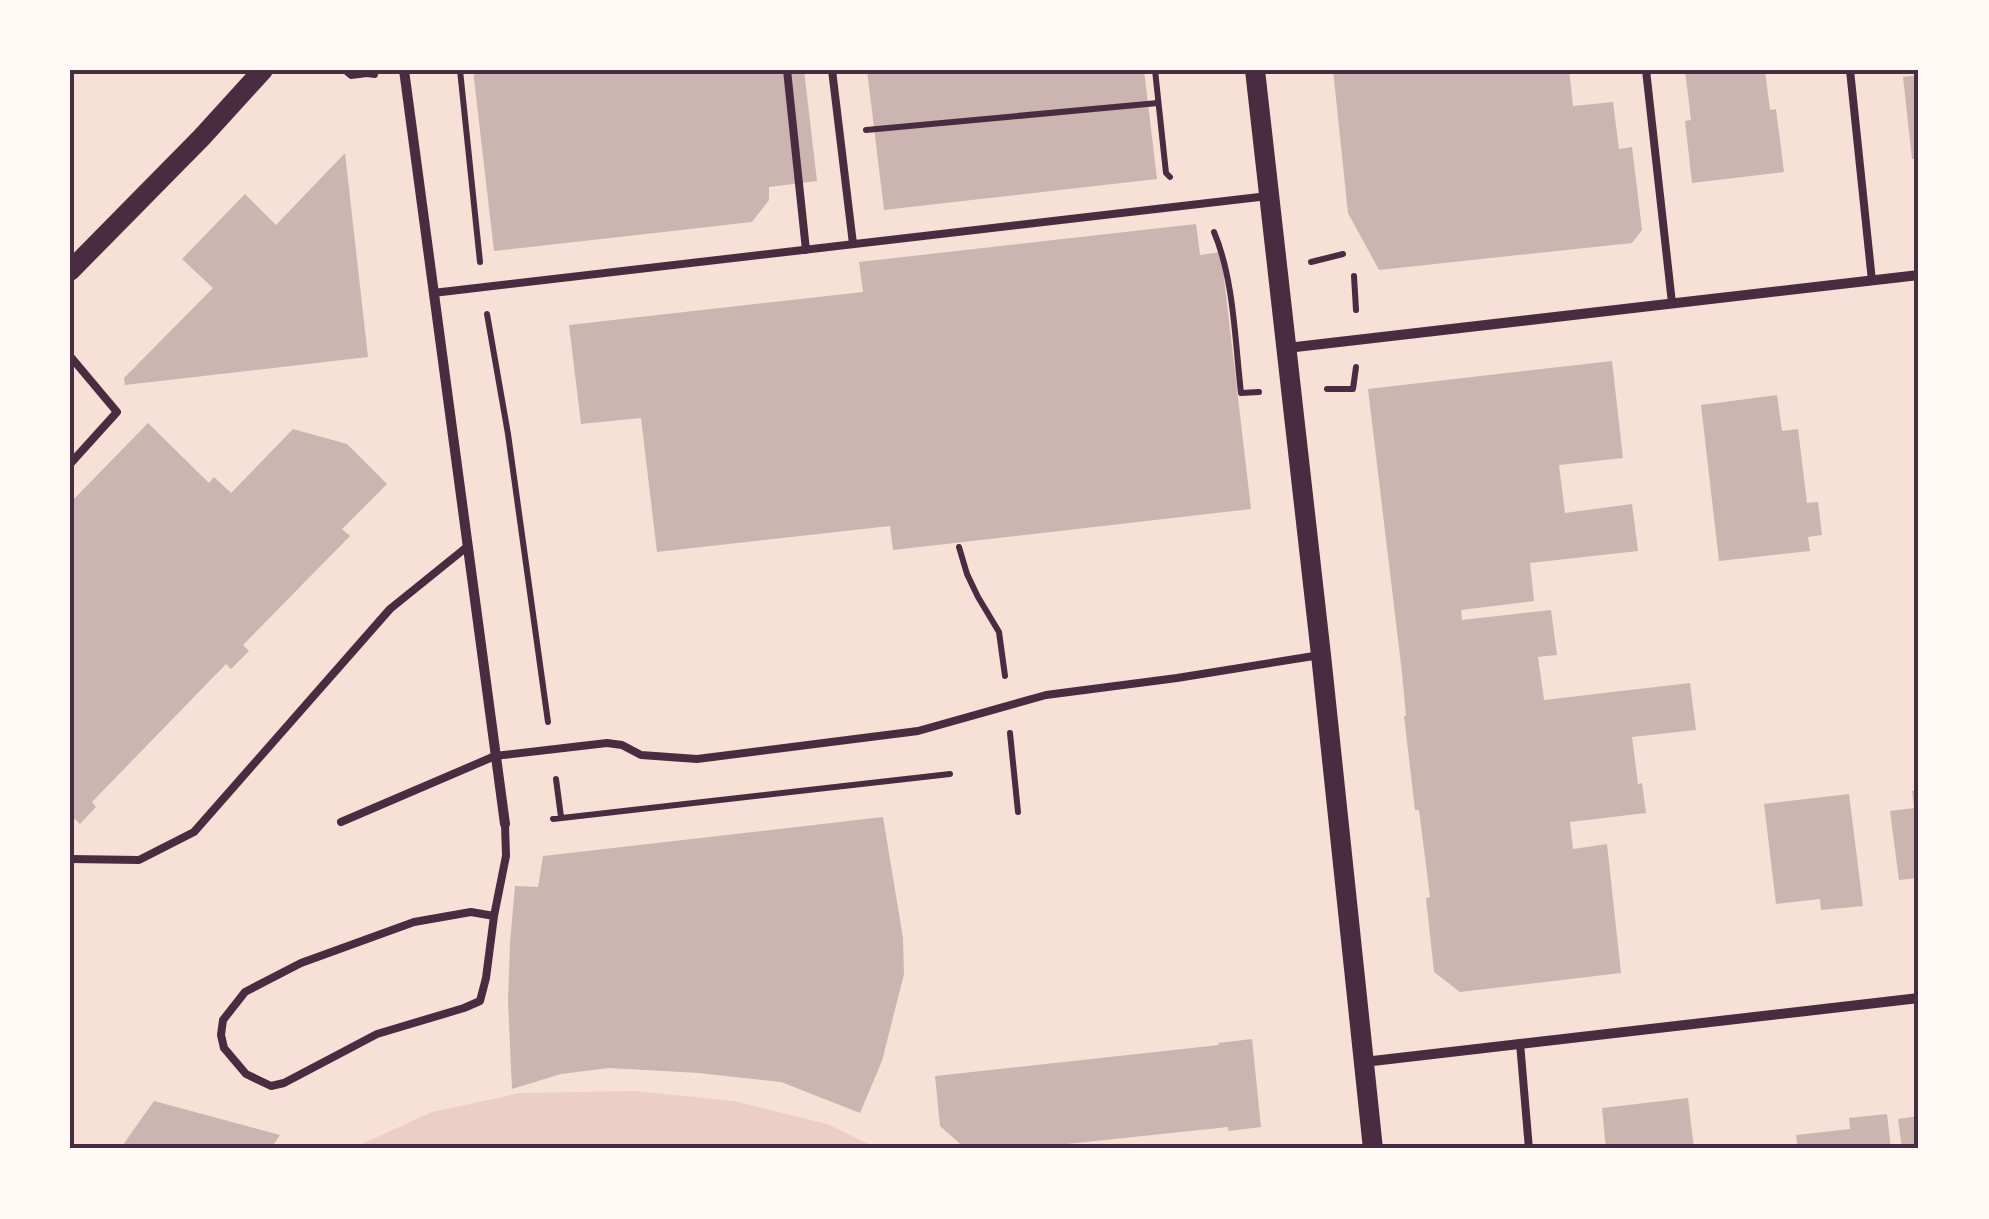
<svg xmlns="http://www.w3.org/2000/svg" width="1989" height="1219" font-family="'Source Sans 3',sans-serif">
  <style>
    .green { fill: #ebcfc5 }
    .building { fill: #ccb4b1 }
    .lines { fill: none; stroke-linecap: round; stroke-linejoin: round }
    .path { stroke: #4a2c40; stroke-width: 6 }
    .service { stroke: #4a2c40; stroke-width: 8 }
    .minor { stroke: #4a2c40; stroke-width: 10 }
    .secondary { stroke: #4a2c40; stroke-width: 20 }
    .neatline { fill: none; stroke: #4a2c40; stroke-width: 4 }
  </style>
  <rect width="100%" height="100%" fill="#f7e1d7"/>
  <path class="green" d="M 636,1091 L 733,1101 L 827,1124 L 879,1149 L 351,1149 L 432,1112 L 520,1093 Z"/>
  <path class="building" d="M 473,70 L 804,70 L 817,181 L 769,187 L 769,200 L 752,222 L 494,251 Z
    M 867,70 L 1144,70 L 1157,179 L 884,210 Z
    M 1333,70 L 1569,70 L 1573,106 L 1613,102 L 1619,149 L 1632,147 L 1642,230 L 1632,243 L 1379,270 L 1348,213 Z
    M 1685,70 L 1765,70 L 1770,110 L 1776,109 L 1784,172 L 1692,183 L 1685,121 L 1691,120 Z
    M 1919,75 L 1919,158 L 1912,159 L 1903,77 Z
    M 345,153 L 368,357 L 125,385 L 124,378 L 213,288 L 182,259 L 245,194 L 276,225 Z
    M 1196,224 L 1200,255 L 1221,252 L 1251,509 L 893,550 L 890,526 L 657,552 L 641,418 L 581,424 L 569,325 L 863,292 L 859,262 Z
    M 1612,361 L 1623,458 L 1559,465 L 1565,513 L 1632,504 L 1638,551 L 1530,563 L 1534,601 L 1461,610 L 1462,620 L 1551,610 L 1557,655 L 1538,657 L 1544,700 L 1690,683 L 1696,730 L 1632,737 L 1638,784 L 1642,783 L 1646,813 L 1570,822 L 1573,849 L 1607,844 L 1621,973 L 1460,992 L 1434,972 L 1426,898 L 1430,897 L 1419,810 L 1415,810 L 1404,716 L 1406,716 L 1402,673 L 1368,389 Z
    M 1777,395 L 1782,431 L 1798,429 L 1807,503 L 1818,502 L 1822,535 L 1808,537 L 1810,551 L 1719,561 L 1701,405 Z
    M 148,423 L 209,483 L 214,477 L 231,493 L 293,429 L 347,444 L 387,484 L 342,529 L 350,536 L 243,645 L 249,651 L 231,669 L 226,664 L 92,802 L 96,807 L 80,824 L 75,819 L 70,824 L 70,503 Z
    M 1919,790 L 1919,878 L 1899,880 L 1890,811 L 1914,808 L 1912,791 Z
    M 1849,794 L 1863,906 L 1821,910 L 1820,899 L 1776,904 L 1764,804 Z
    M 883,817 L 903,938 L 904,974 L 882,1061 L 860,1113 L 781,1082 L 699,1073 L 609,1068 L 561,1074 L 512,1089 L 508,1001 L 510,943 L 515,886 L 538,887 L 543,856 Z
    M 1252,1039 L 1261,1127 L 1228,1131 L 1228,1127 L 1020,1149 L 966,1149 L 940,1126 L 935,1076 L 1219,1045 L 1218,1043 Z
    M 1688,1098 L 1694,1149 L 1606,1149 L 1602,1108 Z
    M 154,1101 L 280,1135 L 271,1149 L 120,1149 Z
    M 1887,1114 L 1891,1149 L 1798,1149 L 1796,1135 L 1850,1129 L 1849,1118 Z
    M 1919,1116 L 1919,1149 L 1902,1149 L 1898,1119 Z"/>
  <g class="lines">
    <path class="path" d="M 344,70 L 351,76 L 367,74 L 375,75
      M 460,70 L 480,262
      M 1155,70 L 1166,173 L 1170,177
      M 866,130 L 1158,103
      M 1214,232 C 1234,279 1235,342 1241,393 L 1259,392
      M 1311,262 L 1343,254
      M 1354,276 L 1356,310
      M 487,314 L 508,434 L 548,722
      M 1327,389 L 1353,389 L 1356,367
      M 959,547 L 967,574 L 978,597 L 999,632 L 1005,676
      M 1010,733 L 1018,812
      M 556,779 L 561,817
      M 553,819 L 950,774"/>
    <path class="service" d="M 787,70 L 806,250
      M 832,70 L 853,244
      M 1646,70 L 1672,303
      M 1850,70 L 1872,281
      M 433,293 L 1268,196
      M 70,356 L 117,412 L 70,464
      M 341,822 L 495,756 L 607,743 L 622,745 L 641,755 L 697,759 L 918,731 L 1046,695 L 1177,678 L 1320,655
      M 70,859 L 139,860 L 194,832 L 390,609 L 468,546
      M 494,916 L 471,912 L 414,922 L 301,963 L 245,992 L 223,1020 L 221,1035 L 224,1048 L 246,1074 L 271,1086 L 284,1083 L 377,1034 L 464,1008 L 480,1001 L 486,978 L 494,916 L 506,856 L 505,824
      M 1520,1043 L 1529,1149"/>
    <path class="minor" d="M 404,70 L 505,824
      M 1287,348 L 1919,275
      M 1364,1062 L 1919,998"/>
    <path class="secondary" d="M 1255,70 L 1321,655 L 1373,1149
      M 70,271 L 202,137 L 263,70"/>
  </g>
  <rect width="1989" height="1219" fill="none" stroke="#fffaf5" stroke-width="145"/>
  <rect x="72" y="72" width="1844" height="1074" class="neatline"/>
</svg>
